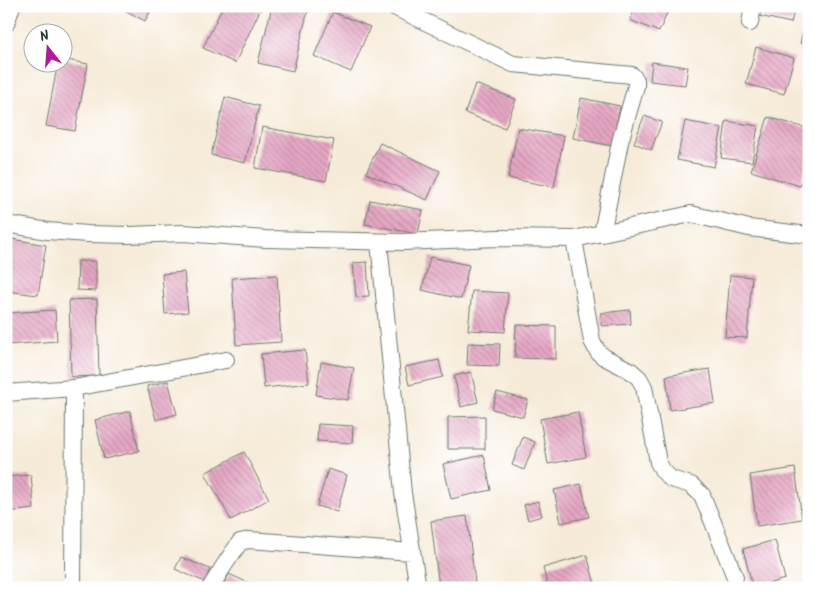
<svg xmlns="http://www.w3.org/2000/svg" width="815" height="594" font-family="Kalam,sans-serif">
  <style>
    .building { fill: url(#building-back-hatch) }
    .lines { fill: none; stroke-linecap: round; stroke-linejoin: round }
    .minor-casing { stroke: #6a7a6d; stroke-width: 18 }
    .minor { stroke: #fff; stroke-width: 16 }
  </style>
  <defs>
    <pattern id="building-back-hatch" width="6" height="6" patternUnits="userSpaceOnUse" patternTransform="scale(1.25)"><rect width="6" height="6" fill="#e6a7c4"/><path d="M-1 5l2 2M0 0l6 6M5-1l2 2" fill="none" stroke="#ba89a0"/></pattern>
  </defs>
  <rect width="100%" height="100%" fill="#fff"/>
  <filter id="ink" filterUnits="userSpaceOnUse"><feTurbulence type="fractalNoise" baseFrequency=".02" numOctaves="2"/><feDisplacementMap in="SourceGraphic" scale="10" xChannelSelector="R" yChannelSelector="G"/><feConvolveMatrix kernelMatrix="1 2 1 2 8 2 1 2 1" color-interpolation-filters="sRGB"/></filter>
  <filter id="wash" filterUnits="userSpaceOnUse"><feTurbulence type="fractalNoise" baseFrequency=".0096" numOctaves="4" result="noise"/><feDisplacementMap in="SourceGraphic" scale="20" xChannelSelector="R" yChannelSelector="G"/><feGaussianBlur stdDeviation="1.12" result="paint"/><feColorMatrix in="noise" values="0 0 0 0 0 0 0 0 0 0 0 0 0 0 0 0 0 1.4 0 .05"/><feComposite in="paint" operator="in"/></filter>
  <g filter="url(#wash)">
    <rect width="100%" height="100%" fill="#f6ebd8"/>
    <g id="blocks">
      <path class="building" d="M 117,6 L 153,6 L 145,21 Z
        M 223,6 L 262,6 L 235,63 L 203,48 Z
        M 272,6 L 309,6 L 293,71 L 258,63 Z
        M 636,6 L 670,6 L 659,32 L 630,20 Z
        M 761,6 L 795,6 L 791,23 L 759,16 Z
        M 333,12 L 370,27 L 351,72 L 314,56 Z
        M 808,12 L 809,12 L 809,45 L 800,43 Z
        M 756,47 L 794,58 L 784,94 L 746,84 Z
        M 62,59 L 88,64 L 75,131 L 46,126 L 58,62 L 62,62 Z
        M 652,62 L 688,67 L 685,85 L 650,81 Z
        M 475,84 L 516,99 L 505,128 L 465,113 Z
        M 225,97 L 259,106 L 245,163 L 211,155 Z
        M 581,98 L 620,106 L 612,146 L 573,138 Z
        M 644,116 L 662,122 L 651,150 L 634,143 Z
        M 768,117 L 809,129 L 809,158 L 800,186 L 751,171 Z
        M 685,121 L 722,128 L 714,167 L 677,160 Z
        M 726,121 L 758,126 L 752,162 L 721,158 Z
        M 262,127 L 334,140 L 326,181 L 255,168 Z
        M 518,128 L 564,136 L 554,187 L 508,178 Z
        M 380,143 L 440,171 L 427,200 L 366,173 Z
        M 370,200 L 423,210 L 418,234 L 365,224 Z
        M 12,239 L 46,245 L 38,295 L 6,291 L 6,277 Z
        M 430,257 L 469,265 L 461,299 L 422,290 Z
        M 78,261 L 96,261 L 96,291 L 77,290 Z
        M 367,262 L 369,296 L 356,297 L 353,263 Z
        M 184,272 L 188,312 L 165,314 L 162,274 Z
        M 277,275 L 281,342 L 236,345 L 232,278 Z
        M 730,275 L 752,277 L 747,338 L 725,337 Z
        M 472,291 L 508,293 L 505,332 L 468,330 Z
        M 97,299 L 99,376 L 71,377 L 69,300 Z
        M 55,310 L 57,341 L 6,345 L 6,313 Z
        M 630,310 L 631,324 L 602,326 L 601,313 Z
        M 516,325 L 556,326 L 556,359 L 515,358 Z
        M 468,343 L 500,344 L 499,366 L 467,365 Z
        M 305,350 L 309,383 L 264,388 L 261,354 Z
        M 439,360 L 443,377 L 409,385 L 405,367 Z
        M 321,362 L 354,368 L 348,400 L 316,395 Z
        M 710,369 L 715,403 L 670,410 L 666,376 Z
        M 471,372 L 478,402 L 461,407 L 454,376 Z
        M 168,381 L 177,414 L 156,420 L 147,386 Z
        M 497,392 L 528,400 L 523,417 L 492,409 Z
        M 130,411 L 139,451 L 104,459 L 95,420 Z
        M 578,412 L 586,457 L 548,464 L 540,419 Z
        M 485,416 L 485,449 L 448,449 L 448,417 Z
        M 318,424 L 353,426 L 352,443 L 317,441 Z
        M 523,437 L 535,442 L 524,470 L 512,465 Z
        M 244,452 L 269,499 L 231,520 L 205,473 Z
        M 484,455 L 491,490 L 451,499 L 443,464 Z
        M 795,468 L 802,519 L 757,526 L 750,475 Z
        M 328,469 L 347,475 L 337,512 L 317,506 Z
        M 31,475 L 34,509 L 7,512 L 6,477 Z
        M 581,484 L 589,517 L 561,523 L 554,490 Z
        M 538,501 L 542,516 L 528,520 L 524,505 Z
        M 467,516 L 475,583 L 439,587 L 431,521 Z
        M 775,540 L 785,579 L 753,588 L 743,549 Z
        M 587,555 L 596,588 L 548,588 L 543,568 Z
        M 181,557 L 210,569 L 205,582 L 175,569 Z
        M 229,574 L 255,586 L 254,588 L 222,588 Z"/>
    </g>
  </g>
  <g filter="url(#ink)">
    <use href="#blocks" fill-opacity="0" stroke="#6a7a6d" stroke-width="1"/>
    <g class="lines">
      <defs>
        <path id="minor" d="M 392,6 L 513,64 L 632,75 L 636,80 L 636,86 L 620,142 L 602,234
          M 750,23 L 753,6
          M 6,24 L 12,6
          M 6,224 L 48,231 L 87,234 L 130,235 L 183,233 L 266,239 L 402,242 L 497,238 L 574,239 L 691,214 L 749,228 L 809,235
          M 574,239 L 592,341 L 598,352 L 604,357 L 631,371 L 639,378 L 644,387 L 658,462 L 663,471 L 671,479 L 691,485 L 702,495 L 735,577
          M 379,242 L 403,493 L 418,588
          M 6,393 L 74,388 L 226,360
          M 73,588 L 74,388
          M 210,588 L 225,564 L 240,542 L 249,540 L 412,552"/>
      </defs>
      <use href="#minor" class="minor-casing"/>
      <use href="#minor" class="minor"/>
    </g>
  </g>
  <rect width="815" height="594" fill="none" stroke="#fff" stroke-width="25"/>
  <g transform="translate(48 48) rotate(343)"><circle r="24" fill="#ffffff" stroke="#a5b1ae"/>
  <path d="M0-4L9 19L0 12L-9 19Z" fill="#b5179e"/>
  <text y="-8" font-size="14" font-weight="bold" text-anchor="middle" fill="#1f3d34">N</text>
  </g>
</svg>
